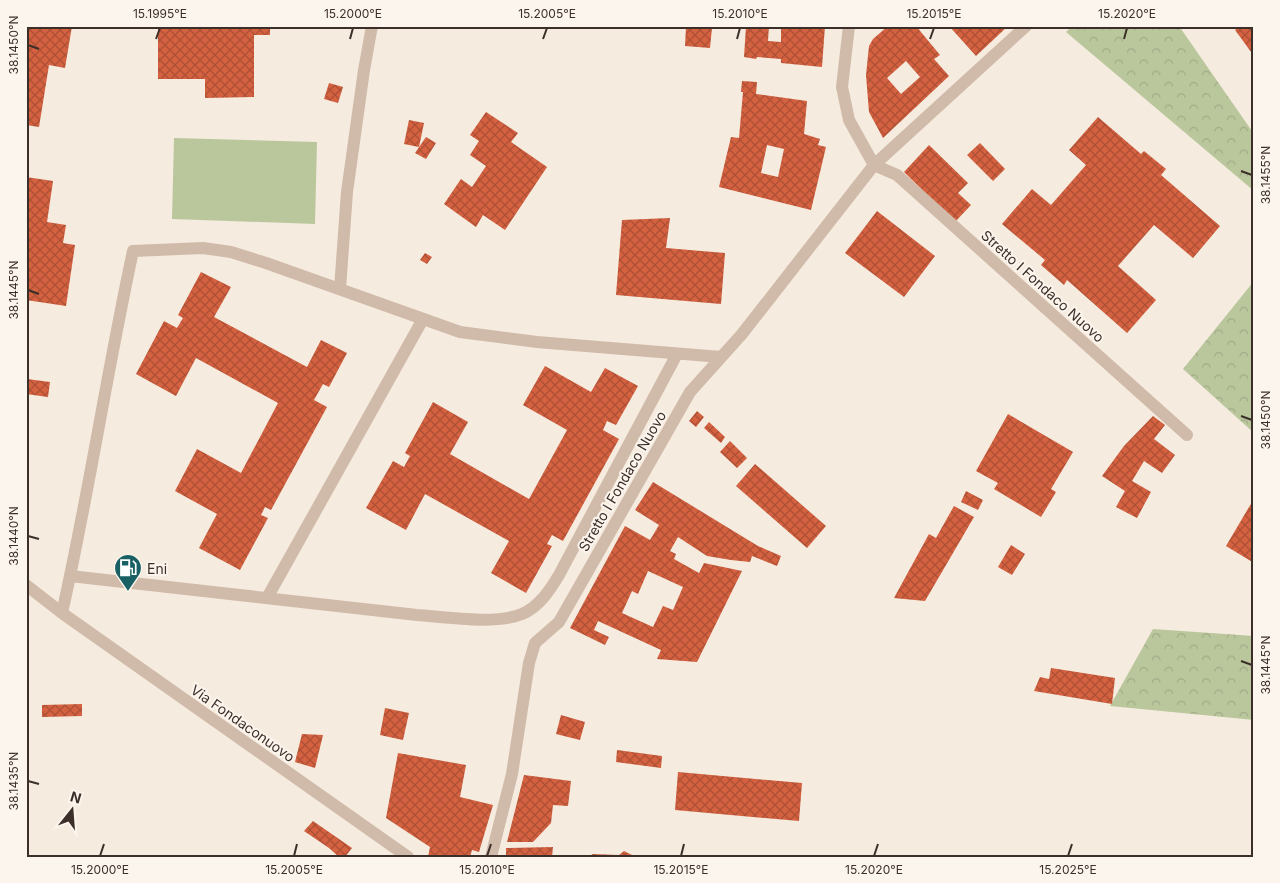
<svg xmlns="http://www.w3.org/2000/svg" width="1280" height="883" font-family="Inter,sans-serif">
  <style>
    .forest { fill: url(#forest-crowns) }
    .pitch { fill: #bac79d }
    .building { fill: url(#building-cross-hatch); fill-rule: evenodd }
    .lines { fill: none; stroke-linecap: round; stroke-linejoin: round }
    .minor { stroke: #d0baa9; stroke-width: 12 }
    .ticks { fill: none; stroke: #3c2f29; stroke-width: 2 }
    .labels { text-anchor: middle; dominant-baseline: central; stroke-width: 4; stroke-linejoin: round; paint-order: stroke }
    .street-label { font-size: 14px; fill: #3c2f29; stroke: #fcf5ed }
    .poi-label { font-size: 14px; fill: #3c2f29; stroke: #fcf5ed; text-anchor: start }
    .neatline { fill: none; stroke: #3c2f29; stroke-width: 2 }
    .ticks-label { font-size: 12px; text-anchor: middle; fill: #3c2f29 }
  </style>
  <defs>
    <pattern id="forest-crowns" width="20" height="18" patternUnits="userSpaceOnUse" patternTransform="scale(1.25)"><rect width="20" height="18" fill="#bac79d"/><path d="M2 6a3 3 0 1 1 6 0M12 15a3 3 0 1 1 6 0" fill="none" stroke="#a1ab87"/></pattern>
    <pattern id="building-cross-hatch" width="8" height="8" patternUnits="userSpaceOnUse" patternTransform="scale(1.25)"><rect width="8" height="8" fill="#d4613f"/><path d="M0 0l8 8M0 8l8-8" fill="none" stroke="#ad5035"/></pattern>
  </defs>
  <rect width="100%" height="100%" fill="#f6ebdf"/>
  <path class="forest" d="M 1072,26 L 1179,26 L 1254,134 L 1254,191 L 1066,32 Z
    M 1254,281 L 1254,433 L 1183,369 Z
    M 1153,629 L 1254,636 L 1254,720 L 1110,706 Z"/>
  <path class="pitch" d="M 174,138 L 317,142 L 315,224 L 172,219 Z"/>
  <path class="building" d="M 26,26 L 72,26 L 65,68 L 49,65 L 39,127 L 26,125 Z
    M 270,26 L 270,35 L 254,35 L 254,97 L 205,98 L 205,79 L 158,79 L 158,27 Z
    M 709,26 L 709,28 L 712,28 L 710,48 L 685,46 L 686,27 Z
    M 746,26 L 769,26 L 768,41 L 781,42 L 781,26 L 825,26 L 822,67 L 781,63 L 781,59 L 757,57 L 756,59 L 744,57 Z
    M 888,26 L 916,26 L 940,55 L 934,59 L 949,76 L 883,138 L 869,112 L 866,75 L 869,46 L 873,39 ZM 906,61 L 920,77 L 901,94 L 887,78 Z
    M 949,26 L 1008,26 L 976,56 Z
    M 1240,26 L 1254,26 L 1254,56 L 1235,30 Z
    M 742,81 L 757,82 L 756,94 L 807,101 L 804,134 L 820,139 L 818,145 L 826,147 L 811,210 L 719,187 L 731,137 L 739,138 L 743,92 L 741,92 ZM 767,145 L 784,149 L 778,177 L 761,173 Z
    M 329,83 L 343,87 L 338,103 L 324,99 Z
    M 486,112 L 518,133 L 511,142 L 547,167 L 505,230 L 483,215 L 476,227 L 444,204 L 461,179 L 472,187 L 486,166 L 470,155 L 479,141 L 470,135 Z
    M 1098,117 L 1141,154 L 1144,151 L 1166,169 L 1161,175 L 1220,226 L 1193,258 L 1154,225 L 1118,266 L 1156,300 L 1127,333 L 1067,280 L 1064,285 L 1041,265 L 1045,260 L 1002,224 L 1032,189 L 1051,205 L 1086,165 L 1069,150 Z
    M 409,120 L 424,123 L 419,147 L 404,144 Z
    M 426,137 L 436,143 L 426,159 L 415,153 Z
    M 980,143 L 1005,169 L 993,181 L 967,155 Z
    M 929,145 L 968,183 L 958,193 L 971,205 L 955,222 L 904,172 Z
    M 26,177 L 53,181 L 47,222 L 66,225 L 63,243 L 75,245 L 66,306 L 26,300 Z
    M 877,211 L 935,256 L 904,297 L 845,253 Z
    M 670,218 L 666,248 L 725,253 L 721,304 L 616,295 L 622,220 Z
    M 425,253 L 432,257 L 427,264 L 420,260 Z
    M 201,272 L 231,287 L 214,317 L 307,367 L 321,340 L 347,353 L 329,387 L 323,384 L 314,400 L 327,407 L 271,510 L 265,507 L 261,515 L 268,518 L 240,570 L 199,548 L 217,514 L 175,491 L 197,449 L 241,473 L 278,403 L 196,358 L 176,396 L 136,374 L 164,321 L 177,328 L 183,318 L 178,315 Z
    M 545,366 L 591,392 L 605,368 L 638,386 L 616,425 L 607,421 L 603,430 L 619,439 L 563,541 L 552,535 L 547,544 L 552,546 L 526,593 L 491,573 L 509,541 L 425,494 L 406,530 L 366,508 L 393,461 L 404,467 L 410,456 L 405,453 L 433,402 L 468,422 L 450,454 L 529,499 L 567,430 L 523,405 Z
    M 27,379 L 50,382 L 48,397 L 26,394 Z
    M 697,411 L 704,417 L 696,427 L 689,421 Z
    M 1008,414 L 1073,452 L 1051,489 L 1056,492 L 1041,517 L 994,489 L 998,483 L 976,471 Z
    M 1153,416 L 1165,425 L 1154,439 L 1175,455 L 1162,473 L 1144,461 L 1132,481 L 1151,492 L 1137,518 L 1116,507 L 1125,491 L 1102,476 L 1124,446 Z
    M 709,422 L 725,437 L 721,443 L 704,428 Z
    M 730,441 L 747,458 L 737,468 L 720,452 Z
    M 755,464 L 826,526 L 807,548 L 736,486 Z
    M 653,482 L 758,546 L 781,556 L 777,566 L 752,556 L 750,562 L 731,560 L 707,556 L 678,537 L 670,551 L 676,554 L 674,559 L 699,573 L 704,563 L 742,571 L 697,662 L 657,659 L 661,650 L 598,621 L 594,630 L 609,637 L 605,645 L 570,628 L 625,526 L 650,540 L 659,525 L 635,510 ZM 648,571 L 683,587 L 673,610 L 663,606 L 653,627 L 622,613 L 632,591 L 638,594 Z
    M 966,491 L 983,500 L 978,510 L 961,502 Z
    M 1252,502 L 1254,503 L 1254,563 L 1226,546 Z
    M 954,506 L 974,517 L 925,601 L 894,598 L 929,534 L 936,538 Z
    M 1011,545 L 1025,554 L 1012,575 L 998,567 Z
    M 1051,668 L 1115,678 L 1112,704 L 1034,691 L 1040,677 L 1049,679 Z
    M 82,704 L 82,716 L 42,717 L 42,705 Z
    M 385,708 L 409,713 L 403,740 L 380,735 Z
    M 561,715 L 585,722 L 580,740 L 556,734 Z
    M 302,734 L 323,735 L 315,768 L 295,762 Z
    M 617,750 L 662,756 L 661,768 L 616,762 Z
    M 398,753 L 466,765 L 460,797 L 493,805 L 479,852 L 472,850 L 470,857 L 428,857 L 430,847 L 386,818 Z
    M 678,772 L 802,783 L 799,821 L 675,810 Z
    M 524,775 L 571,781 L 568,806 L 553,805 L 551,823 L 533,842 L 507,842 Z
    M 313,821 L 352,848 L 345,857 L 339,857 L 329,848 L 304,831 Z
    M 553,847 L 552,857 L 506,857 L 506,848 Z
    M 624,851 L 636,857 L 591,857 L 592,854 L 619,855 Z"/>
  <g class="lines">
    <path class="minor" d="M 849,26 L 842,87 L 849,120 L 874,165
      M 874,165 L 897,175 L 1187,435
      M 340,289 L 347,192 L 364,70 L 372,26
      M 70,576 L 417,615 C 445,617 496,625 522,614 C 539,607 550,590 559,575 L 677,354
      M 26,585 L 62,613 L 408,857
      M 267,598 L 423,319
      M 62,613 C 89,493 107,371 133,251 L 203,248 L 231,252 L 266,263 L 460,332 L 537,342 L 721,357
      M 491,857 L 512,774 L 529,663 L 535,643 L 559,622 L 690,392 L 742,334 L 874,165 L 1026,26"/>
  </g>
  <path class="ticks" d="M 156,39 L 160,28M 350,39 L 353,28M 543,39 L 547,28M 737,39 L 740,28M 930,39 L 934,28M 1124,39 L 1127,28M 28,45 L 39,49M 1241,171 L 1252,175M 28,290 L 39,294M 1241,416 L 1252,420M 28,536 L 39,539M 1241,661 L 1252,665M 28,781 L 39,784M 100,856 L 104,844M 294,856 L 297,844M 487,856 L 491,844M 681,856 L 684,844M 874,856 L 878,844M 1068,856 L 1072,844"/>
  <defs>
    <symbol id="fuel-pin" viewBox="-11 -11 22 30"><path d="M0 17L-7.5 6A9.5 9.5 0 1 1 7.5 6Z" fill="#196064" stroke="#fcf5ed"/><path d="M-5.5-6h7V0h2V4h1.3V-2.5L3-4.5l.8-.8L6-3V5H2.5V1h-1V6h-7ZM-4.2-4.7v3.2H.2V-4.7Z" fill="#fff"/></symbol>
  </defs>
  <g fill-rule="evenodd">
    <use href="#fuel-pin" x="112" y="552" width="32" height="43"/>
  </g>
  <g class="labels">
    <g class="street-label">
      <text transform="translate(1043 286) rotate(42)">Stretto I Fondaco Nuovo</text>
      <text transform="translate(622 481) rotate(-60)">Stretto I Fondaco Nuovo</text>
      <text transform="translate(243 723) rotate(35)">Via Fondaconuovo</text>
    </g>
    <g class="poi-label">
      <text x="147" y="568">Eni</text>
    </g>
  </g>
  <rect width="1280" height="883" fill="none" stroke="#fcf5ed" stroke-width="55"/>
  <g transform="translate(72 810) rotate(17)" stroke="#fcf5ed" stroke-width="4" paint-order="stroke">
  <path d="M0-4L9 19L0 12L-9 19Z" fill="#3c2f29"/>
  <text y="-8" font-size="14" font-weight="bold" text-anchor="middle" fill="#3c2f29">N</text>
  </g>
  <rect x="28" y="28" width="1224" height="828" class="neatline"/>
  <g class="ticks-label">
    <text x="160" y="18">15.1995°E</text>
    <text x="353" y="18">15.2000°E</text>
    <text x="547" y="18">15.2005°E</text>
    <text x="740" y="18">15.2010°E</text>
    <text x="934" y="18">15.2015°E</text>
    <text x="1127" y="18">15.2020°E</text>
    <text transform="translate(14 45) rotate(-90)" y="4">38.1450°N</text>
    <text transform="translate(1266 175) rotate(-90)" y="4">38.1455°N</text>
    <text transform="translate(14 290) rotate(-90)" y="4">38.1445°N</text>
    <text transform="translate(1266 420) rotate(-90)" y="4">38.1450°N</text>
    <text transform="translate(14 536) rotate(-90)" y="4">38.1440°N</text>
    <text transform="translate(1266 665) rotate(-90)" y="4">38.1445°N</text>
    <text transform="translate(14 781) rotate(-90)" y="4">38.1435°N</text>
    <text x="100" y="874">15.2000°E</text>
    <text x="294" y="874">15.2005°E</text>
    <text x="487" y="874">15.2010°E</text>
    <text x="681" y="874">15.2015°E</text>
    <text x="874" y="874">15.2020°E</text>
    <text x="1068" y="874">15.2025°E</text>
  </g>
</svg>
